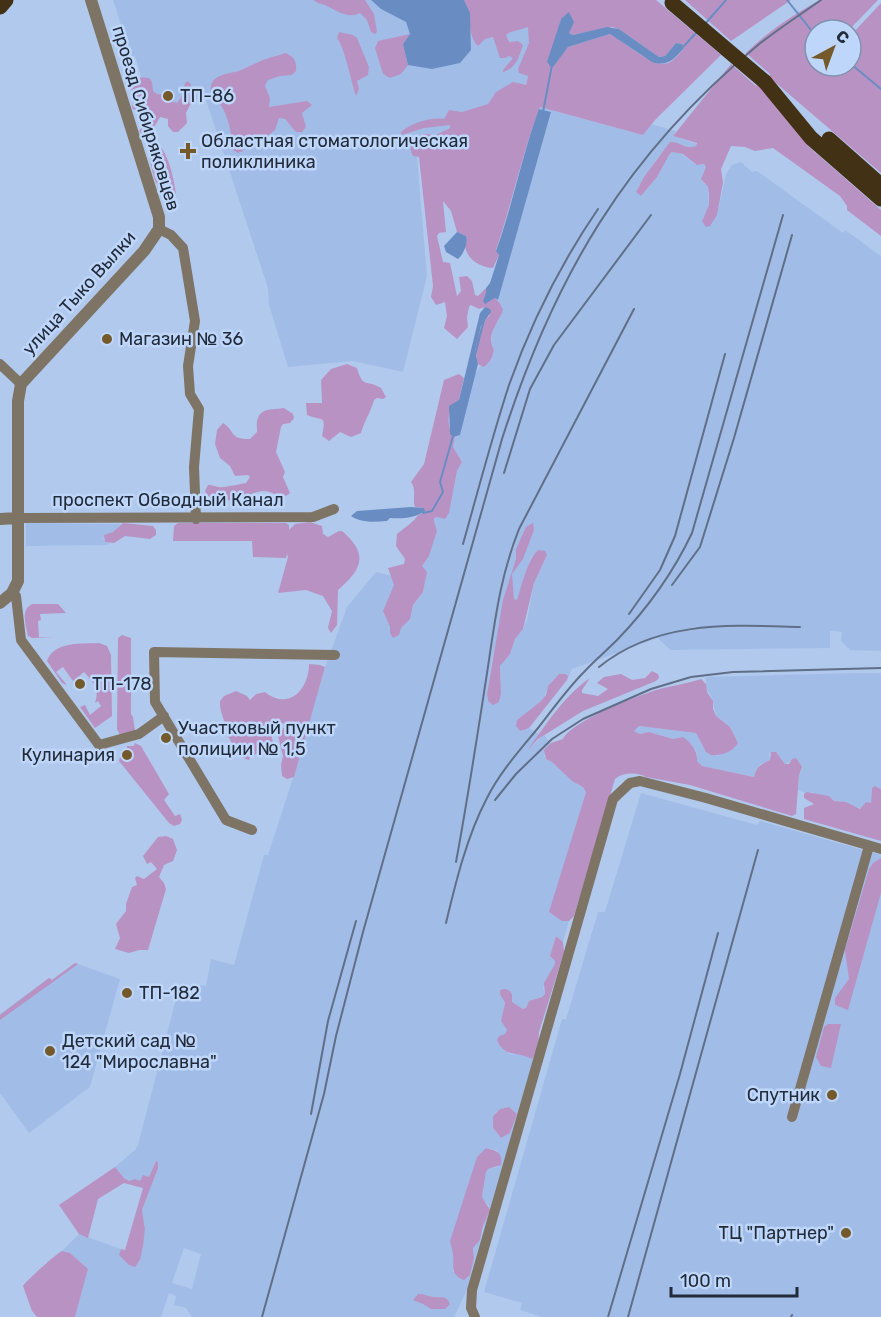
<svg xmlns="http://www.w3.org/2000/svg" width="881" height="1317" font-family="Rubik,sans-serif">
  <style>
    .built { fill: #a1bde7; fill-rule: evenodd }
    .green { fill: #b992c4; fill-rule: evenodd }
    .water { fill: #698dc3 }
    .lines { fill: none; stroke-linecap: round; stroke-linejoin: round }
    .stream { stroke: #698dc3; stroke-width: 2 }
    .minor { stroke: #7e7465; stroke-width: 10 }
    .tertiary { stroke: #7e7465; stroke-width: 12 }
    .primary { stroke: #423115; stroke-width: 15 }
    .rail { stroke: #606f87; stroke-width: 2 }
    .primary-bridge { stroke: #423115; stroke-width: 15 }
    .poi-dot { fill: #74592b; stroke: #bed6fa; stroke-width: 2 }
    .labels { text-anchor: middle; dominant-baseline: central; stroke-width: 5; stroke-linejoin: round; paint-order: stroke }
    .poi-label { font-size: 18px; fill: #222b39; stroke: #bed6fa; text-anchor: start }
    .street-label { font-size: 18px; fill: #222b39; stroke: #bed6fa }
  </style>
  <rect width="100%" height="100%" fill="#b1c9ed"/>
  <path class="built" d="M 113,0 L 371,0 L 381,9 L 406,22 L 410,34 L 471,50 L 470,13 L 464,0 L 550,0 L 524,90 L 416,145 L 427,276 L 403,372 L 353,361 L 288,367 L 269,305 L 268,288 L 205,97 L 152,113 L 135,56 L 131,56 Z
    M 540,107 L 643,135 L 651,124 L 676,131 L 673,136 L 697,144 L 696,146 L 689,148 L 678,143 L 659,156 L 637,189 L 641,196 L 657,177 L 667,158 L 672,152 L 680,153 L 697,165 L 704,164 L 707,167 L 703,173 L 703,182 L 708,187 L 709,205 L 702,221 L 717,215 L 726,174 L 732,165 L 741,162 L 752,172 L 757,171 L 843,233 L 845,230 L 881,256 L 881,651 L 850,650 L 841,641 L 842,632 L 836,631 L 830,631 L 830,648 L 670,650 L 658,638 L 572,669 L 567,680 L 567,676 L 556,677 L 548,686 L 544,698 L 531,711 L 525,714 L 527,730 L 529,728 L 539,734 L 530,748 L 544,735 L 552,745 L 544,756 L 546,759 L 552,762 L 572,781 L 583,787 L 586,792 L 550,912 L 566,921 L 569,921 L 563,942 L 556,936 L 550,956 L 555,961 L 555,964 L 543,987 L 545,995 L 542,997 L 529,1001 L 526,1008 L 523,1009 L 512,1002 L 513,996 L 504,999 L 505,1010 L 501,1021 L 507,1030 L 505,1034 L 509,1054 L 525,1055 L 532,1059 L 534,1057 L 465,1294 L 454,1317 L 192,1317 L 186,1308 L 174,1305 L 176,1296 L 169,1293 L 161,1317 L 75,1317 L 88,1269 L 70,1253 L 62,1251 L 79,1234 L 121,1249 L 120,1256 L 139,1263 L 140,1260 L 145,1229 L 142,1210 L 158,1162 L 156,1161 L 154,1165 L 149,1178 L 140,1181 L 129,1181 L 124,1178 L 115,1167 L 135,1150 L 138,1145 L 177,995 L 183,984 L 196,991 L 200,985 L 206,986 L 211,959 L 234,965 L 264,855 L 268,855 L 292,781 L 325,667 L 347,607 L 376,572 L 392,576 L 409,618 L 413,605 L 423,592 L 426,578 L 425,570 L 422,566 L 429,556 L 437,531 L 434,521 L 434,518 L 449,513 L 457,471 L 462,462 L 453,447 L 455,436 L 459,435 L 461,432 L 465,409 L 475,375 L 480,366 L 483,367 L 488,363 L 493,354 L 494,350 L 491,345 L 492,330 L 499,319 L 502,306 L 498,300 L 499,295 L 551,112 L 539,109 ZM 538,550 L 547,555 L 534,583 L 527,620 L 523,629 L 515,639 L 510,654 L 500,666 L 501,694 L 499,702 L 488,701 L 487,694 L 492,659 L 512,583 L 514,599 L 517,601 L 531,557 ZM 509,1107 L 517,1114 L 510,1133 L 501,1138 L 493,1128 L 493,1116 L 497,1111 ZM 486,1148 L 497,1150 L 498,1167 L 488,1169 L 486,1172 L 482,1198 L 489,1206 L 483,1230 L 480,1240 L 473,1247 L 474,1258 L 471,1268 L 453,1272 L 453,1253 ZM 184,1248 L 201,1254 L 192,1289 L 172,1283 Z
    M 26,523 L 121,524 L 115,531 L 103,538 L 105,542 L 110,543 L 107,545 L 26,546 Z
    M 855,673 L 881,673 L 881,789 L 875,786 L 872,788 L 871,803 L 866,802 L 861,808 L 853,807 L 846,802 L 834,801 L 829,796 L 821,796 L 812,792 L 805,793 L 798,790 L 799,775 L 802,768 L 796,759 L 785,764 L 776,752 L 769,754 L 770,760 L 761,764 L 756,770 L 754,777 L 702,766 L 697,761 L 697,754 L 691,744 L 683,737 L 673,739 L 649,732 L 640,734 L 634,731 L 639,726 L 696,733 L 706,752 L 717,756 L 733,749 L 738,743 L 730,727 L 716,716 L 712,698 L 706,688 L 706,677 Z
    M 641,793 L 757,825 L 760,821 L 881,855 L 881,1317 L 542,1317 L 520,1310 L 522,1303 L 484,1292 L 562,1019 L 566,1019 L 598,912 L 605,912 Z
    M 75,963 L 120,979 L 90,1087 L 29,1133 L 0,1093 L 0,1014 L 49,978 L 52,980 Z"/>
  <path class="green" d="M 313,0 L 365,0 L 374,14 L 377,32 L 375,34 L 371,32 L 367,20 L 360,13 C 348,19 337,11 327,6 C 323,4 318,4 313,0 Z
    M 464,0 L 656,0 L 721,55 L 655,120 L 643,135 L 540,107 C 522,154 512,203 496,250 L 499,255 L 493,268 C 483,268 469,261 466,250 C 464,246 466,240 466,236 L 457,232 L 451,211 L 443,201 L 446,232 L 439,233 L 437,236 L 443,262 L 450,263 L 457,296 L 461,291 L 459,277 L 467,276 L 472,281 L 475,295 L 478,296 L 486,288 L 486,292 L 483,301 L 490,301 L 495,298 L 500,303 L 503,310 C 498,324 485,335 494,350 C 493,356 489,365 483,367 L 478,364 C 473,349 478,325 490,315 L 485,307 L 479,309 L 471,305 L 469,307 L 467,317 L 468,327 L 457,339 L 444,328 L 447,316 L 445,302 L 436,305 L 431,297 L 433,286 L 419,157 L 413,156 C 407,146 414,135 426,134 C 433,134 429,137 436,135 C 440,133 445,130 450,128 L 450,125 L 424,128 L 405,134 L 401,135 L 401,132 C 412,123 430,117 444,119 L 449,110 L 462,112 L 488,104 L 496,92 L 513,82 L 526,85 L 528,76 L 519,73 L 518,69 L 529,43 L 528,28 L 527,27 C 520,31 511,30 506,35 L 509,42 L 518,41 L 523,45 C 519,56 517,68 503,72 L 503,70 L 513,58 L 509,56 L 505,58 L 500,58 L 493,37 L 485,39 L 478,46 C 466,34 473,15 464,0 ZM 561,19 L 569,33 L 573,35 L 612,27 L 619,29 L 659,57 L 665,56 L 676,43 L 682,44 L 684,48 C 680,53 675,59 670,62 C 655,71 624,41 610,34 L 568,47 L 558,59 L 548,65 Z
    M 685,0 L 791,0 L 731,41 Z
    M 820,0 L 878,0 L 850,29 L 815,30 L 815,66 L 827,66 L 829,68 L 830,66 L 851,66 L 851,35 L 881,3 L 881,173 L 769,77 L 770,74 L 746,53 C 768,31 793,15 820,0 Z
    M 339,32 L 353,35 L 357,38 L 369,67 L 368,75 L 357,81 L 359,89 L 356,96 C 351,81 345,49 337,38 Z
    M 410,34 L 403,44 L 408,65 L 401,74 L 390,78 L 383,74 L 375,48 L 378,41 Z
    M 285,53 C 294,56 297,61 296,71 L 292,75 L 280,76 L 268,80 L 265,86 L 270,98 L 269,107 L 307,101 L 312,105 L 302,113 L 306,127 L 302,132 L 296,132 L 285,119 L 279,118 L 275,130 L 260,142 L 247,139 L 243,151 L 238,153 L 233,150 C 231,130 228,109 212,95 C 206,78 222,74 235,72 C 242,71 258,61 266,59 C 273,56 279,56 285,53 Z
    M 731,64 L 756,86 L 758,85 L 764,90 L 809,147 L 881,210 L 881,236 L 847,210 L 847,206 L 840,196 L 773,148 L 755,151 L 745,147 L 731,146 L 721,169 L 723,182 L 717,215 L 710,226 L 706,227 L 702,221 L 709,205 L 709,194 L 708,187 L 701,179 L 706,167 L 704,164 L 697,165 L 683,154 L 672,152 L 669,155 L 657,177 L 641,196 L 636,192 L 644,177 L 670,142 C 680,141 685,150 696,146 L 697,143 L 673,136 Z
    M 136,77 L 149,78 L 152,82 L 153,91 L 157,94 L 167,95 L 173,102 L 177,103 C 184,97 181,87 187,81 L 191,84 L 190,94 L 192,101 L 186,113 L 187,123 L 178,132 L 173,132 L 168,126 L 168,119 L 160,117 L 153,129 L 146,135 L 142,134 L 139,131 L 149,118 C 144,111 137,113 132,108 C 132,104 134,101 134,98 C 134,89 125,86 136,77 Z
    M 153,141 L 157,142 C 169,155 173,176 176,193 L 174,197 C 153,197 151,162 148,146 L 149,143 Z
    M 347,364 L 357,368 C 363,389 366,379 381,388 L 386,397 L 383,399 L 377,398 L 374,400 C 371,412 364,421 361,433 L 351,437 L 340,432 L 329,441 L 322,436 C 326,414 324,422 307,415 L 306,403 L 322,403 L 321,380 L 331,369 Z
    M 459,374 L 464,378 L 459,400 C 447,407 446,424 453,437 L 455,436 L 453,447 L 462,462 L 457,471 L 449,513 L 445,519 L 437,517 L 434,518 L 434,521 L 437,531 L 429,556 L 422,566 L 427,572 L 423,592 L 413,605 L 410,619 L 401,628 L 399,635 L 393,638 L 390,633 L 390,627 L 383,611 L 394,585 L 388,568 L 404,564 L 405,559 L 396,546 L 397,534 C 403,529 415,521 418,515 L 424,513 L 424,508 L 415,507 C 412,499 417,490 411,482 L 424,464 L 444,380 Z
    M 284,408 L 293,414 L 294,418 L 290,423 L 283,424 L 281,427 L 276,452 L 285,472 L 283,477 L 290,493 C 281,501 274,491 263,491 C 246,493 216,512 205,491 L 208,485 C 212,485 215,486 218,487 C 223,488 240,484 246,483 L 250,477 L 248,475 L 235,476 L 230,466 L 220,458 L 215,444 L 217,430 L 223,423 C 236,431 228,439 250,439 L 257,432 C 257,428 256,421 258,418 C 262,407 275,410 284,408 Z
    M 310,522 L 322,526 L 323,534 L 328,537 L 339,531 L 342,531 C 370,555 361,570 338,590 L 337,625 L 331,633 L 328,628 L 332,611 L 323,596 L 306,590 L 278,593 L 288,557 L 287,554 L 286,558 L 253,557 L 252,541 L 173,541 L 174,526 L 178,523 L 286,523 L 289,525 L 289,530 L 295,524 Z
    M 123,523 L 153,526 L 156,530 L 156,535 L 150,539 L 125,536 L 114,543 L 105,542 L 104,535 L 113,532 Z
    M 533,523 L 534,530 L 523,559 L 512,574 L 514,599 L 517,600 C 521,588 528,558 538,550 L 545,551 L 547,555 L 534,583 L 523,629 L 515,639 L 510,654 L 500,666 L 501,694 L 499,702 L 493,705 L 488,701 L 487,694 L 503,600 L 516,559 L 516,549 L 526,527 Z
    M 32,604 L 58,604 L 66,613 L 40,614 L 41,620 L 38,621 L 39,637 L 55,637 L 32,638 L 28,636 C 26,625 20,610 32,604 Z
    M 122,635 L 131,638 L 131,714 L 133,717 L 135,731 L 120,735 L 117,729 L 118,638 Z
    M 99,643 L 107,646 L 111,655 L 112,716 L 95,728 L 80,707 L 85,705 L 90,715 L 101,706 L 98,701 L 95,703 C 100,689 93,682 84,672 L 73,681 L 63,667 L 56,672 L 67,685 L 62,683 L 47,661 C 54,641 81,644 99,643 Z
    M 309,664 L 320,665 L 325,667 L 294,777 L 287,779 L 282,776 L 281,765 L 283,756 L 278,736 L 284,727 L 284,724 L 278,721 C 271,728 270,733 273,742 C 270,748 258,755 251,755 L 249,760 C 236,757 234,744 227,735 C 227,723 219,713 220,701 L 224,696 L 236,691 L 247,696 L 250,700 L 256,694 L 265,692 C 288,711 309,690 309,664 Z
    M 652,671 L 658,674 L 659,678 L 656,681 L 583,711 L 538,739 L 528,750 C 544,726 567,693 590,678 L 582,690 L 582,693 L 598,696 L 608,689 L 597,683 L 604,677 L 621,674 L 632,680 L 645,678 Z
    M 559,674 L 565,674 L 568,676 L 567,680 L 529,728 L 520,731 L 516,726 L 517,720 L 540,702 L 546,695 L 548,686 Z
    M 701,679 L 706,684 L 707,692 L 713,701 L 713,709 L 716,716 L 730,727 L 738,743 C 733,752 721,756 711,755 L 706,752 L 696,733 L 639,726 L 634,731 L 640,734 L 649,732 L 673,739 L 683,737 C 691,742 698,752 697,761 L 702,766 L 754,777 C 756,767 761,764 770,760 L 771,752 L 776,752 L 785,764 L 789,764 L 792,759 L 796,758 L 802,767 L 799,775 L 796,814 L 792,816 L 690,785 L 646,777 C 638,772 623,772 615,779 L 574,916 L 569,921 L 562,921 L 549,912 L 586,792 L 583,787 L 572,781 L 552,762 L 546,759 L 544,750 L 551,743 L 563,739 C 572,721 635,697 656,690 C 670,686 686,684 701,679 Z
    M 135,743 L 141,746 L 169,794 L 164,800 L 175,816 L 180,814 L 182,820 L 180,824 L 174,826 L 169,823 L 119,761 L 120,757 L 128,762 L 134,755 L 127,749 L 127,746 L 134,746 Z
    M 875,786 L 881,789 L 881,841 L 804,819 L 804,808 L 814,804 L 804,798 L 804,794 L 807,792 L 829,796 L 834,801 L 846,802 L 860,809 L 866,802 L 871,803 L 872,788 Z
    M 166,836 L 173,839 L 177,850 L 173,861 L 164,865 L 159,877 L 164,883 L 166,889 L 148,950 L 139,950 L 129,953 L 115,949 L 120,938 L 116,924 L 126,911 L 126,904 L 132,887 L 137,885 L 135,878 L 137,876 L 144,879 L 157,869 L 151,862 L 147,864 L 143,856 L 158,837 Z
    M 881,858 L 881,893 L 848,1010 L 835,1005 L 835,998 L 849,979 L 845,950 L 869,869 L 873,863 Z
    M 556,936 L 563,942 L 564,952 L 539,1032 L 538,1051 L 532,1059 C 518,1051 504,1058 497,1040 L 499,1036 L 505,1034 L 507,1030 L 501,1021 L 505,1003 L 500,994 L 500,990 L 504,989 C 512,990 513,995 512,1002 L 523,1009 L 526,1008 L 529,1001 L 542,997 L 545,994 L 544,983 L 555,964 L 555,961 L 550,956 Z
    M 75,963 L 78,964 L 0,1020 L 0,1015 L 49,978 L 52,980 Z
    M 828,1024 L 841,1024 L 831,1068 L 821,1066 L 816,1057 L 824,1027 Z
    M 509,1107 L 517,1114 L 510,1133 L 501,1138 L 493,1128 L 493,1116 L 500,1109 Z
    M 486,1148 C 497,1151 503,1152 501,1165 L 488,1169 L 486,1172 L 482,1197 L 490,1210 L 483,1226 L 480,1240 L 473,1248 L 474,1258 L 470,1275 L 464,1280 C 450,1275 454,1267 453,1256 C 453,1251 451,1246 450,1241 L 477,1157 Z
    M 156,1161 L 158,1162 L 158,1168 L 142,1210 L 145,1229 L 143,1246 L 140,1260 L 135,1267 L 129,1265 L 119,1255 L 121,1249 L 125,1250 L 143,1188 L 124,1183 L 98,1199 L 88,1238 L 79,1234 L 59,1205 L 115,1167 L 124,1178 L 129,1181 L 135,1179 L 140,1181 L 143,1175 L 149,1177 Z
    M 62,1251 L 70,1253 L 88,1269 L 75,1317 L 37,1317 L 32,1311 L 23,1286 C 27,1280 56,1254 62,1251 Z
    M 418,1294 C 424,1294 428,1296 433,1297 C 442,1298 446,1295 450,1304 L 445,1309 L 431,1309 L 423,1304 L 413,1300 Z"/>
  <path class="water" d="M 371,0 L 464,0 L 470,13 L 471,50 L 460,63 L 432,69 L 408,65 L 403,44 L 410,34 L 406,22 L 381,9 Z
    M 569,12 L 574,22 L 569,33 L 573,35 L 607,27 L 619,29 L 659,57 L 665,56 L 676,43 L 682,44 L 684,48 C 674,59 668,67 652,62 L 610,34 L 568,47 L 553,67 L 550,66 L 547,62 L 561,19 Z
    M 539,109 L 551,112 L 498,300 L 495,298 L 485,304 L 483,301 L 486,292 L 486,288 L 490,283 L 499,255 L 496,251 C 513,204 522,155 539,109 Z
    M 457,232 L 466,236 C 468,243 464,254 458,259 L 446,252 L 444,246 Z
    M 485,307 L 490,309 L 491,312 L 481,326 L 475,351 L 478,364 L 460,435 L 453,437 L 450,434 L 449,406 L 459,400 L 480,313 Z
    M 411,507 L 424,508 L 425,511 C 415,518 402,519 390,518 L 387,521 C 374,522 361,523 351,516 L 357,511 Z"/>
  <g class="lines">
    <path class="stream" d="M 787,0 L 815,35
      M 705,24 L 726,0
      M 684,46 L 696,33
      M 851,64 L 881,89
      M 543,112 L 552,65
      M 475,355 L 484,320
      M 423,513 L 432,511 L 443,492 L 440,482 L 453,436"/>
    <path class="minor" d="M 159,229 L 171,235 L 183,248 L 195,321 L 188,366 L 190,394 L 199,409 L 194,467 L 196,519
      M 0,364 L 21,384
      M 17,518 L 313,517 L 334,509
      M 12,593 L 16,596 L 21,640 L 99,745 L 139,734 L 164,716
      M 252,830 L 226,820 L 155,702 L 154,652 L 335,655
      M 792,1117 L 869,846
      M 475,1317 L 471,1308 L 472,1290 L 613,799 L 630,783 L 640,781 L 706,798 L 881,849"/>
    <path class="tertiary" d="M 0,519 L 17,518
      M 0,603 L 12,593 L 18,581 L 18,401 L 21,384 L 144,251 L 159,229 L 159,217 L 91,0"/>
    <path class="primary" d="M 0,7 L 6,0
      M 765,82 L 811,138 L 881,199
      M 829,139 L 881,185"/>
    <path class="rail" d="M 504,473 L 530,389 L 554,345 L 651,215
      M 463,544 C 478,491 492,437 509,385 C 531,323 561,263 598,209
      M 672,585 L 700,547 L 734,438 L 792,235
      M 629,614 L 660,570 L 675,536 L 725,354
      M 599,667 C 657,620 730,625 800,627
      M 495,800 L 516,774 L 552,739 L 583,719 L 651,689 L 691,677 L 733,672 L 881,668
      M 456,862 C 467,803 476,744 485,686 C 494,630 498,582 519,529 L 634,309
      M 446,923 C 456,881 467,836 487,798 C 500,772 520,750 538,728 C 553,709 567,689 584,672 C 594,661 606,651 617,640 C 648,608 673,573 692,533 L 783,215
      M 311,1114 L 328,1021 L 356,921
      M 262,1317 L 324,1094 L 336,1036 L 363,932 L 502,439 C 554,277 626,154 758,45 C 778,29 800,15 821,0
      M 608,1317 L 680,1074 L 718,933
      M 628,1317 L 758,850
      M 791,1317 L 792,1315"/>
    <path class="primary-bridge" d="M 672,3 L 765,82"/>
  </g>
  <g class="poi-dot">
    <circle cx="168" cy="96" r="6"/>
    <path d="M185 142h6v6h6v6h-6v6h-6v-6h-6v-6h6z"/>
    <circle cx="107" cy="339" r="6"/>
    <circle cx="80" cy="684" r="6"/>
    <circle cx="166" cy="738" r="6"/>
    <circle cx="127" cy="755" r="6"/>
    <circle cx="127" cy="993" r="6"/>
    <circle cx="50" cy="1051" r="6"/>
    <circle cx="832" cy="1095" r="6"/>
    <circle cx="846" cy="1233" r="6"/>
  </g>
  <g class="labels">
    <g class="poi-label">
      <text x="180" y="96">ТП-86</text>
      <text x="201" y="141">Областная стоматологическая<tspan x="201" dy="21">поликлиника</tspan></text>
      <text x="119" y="339">Магазин № 36</text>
      <text x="92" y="684">ТП-178</text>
      <text x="178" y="728">Участковый пункт<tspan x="178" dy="21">полиции № 1,5</tspan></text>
      <text x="115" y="755" text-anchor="end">Кулинария</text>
      <text x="139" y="993">ТП-182</text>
      <text x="62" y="1041">Детский сад №<tspan x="62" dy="21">124 "Мирославна"</tspan></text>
      <text x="820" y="1095" text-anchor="end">Спутник</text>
      <text x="834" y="1233" text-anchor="end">ТЦ "Партнер"</text>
    </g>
    <g class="street-label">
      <text transform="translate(146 118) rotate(73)">проезд Сибиряковцев</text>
      <text transform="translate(79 293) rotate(-48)">улица Тыко Вылки</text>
      <text x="168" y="500">проспект Обводный Канал</text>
    </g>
  </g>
  <g transform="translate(833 48) rotate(41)"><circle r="28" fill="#bed6fa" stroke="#8092ad" stroke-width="1.5"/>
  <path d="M0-4.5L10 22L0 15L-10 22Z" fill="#74592b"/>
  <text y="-9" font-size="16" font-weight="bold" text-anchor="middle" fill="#222b39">С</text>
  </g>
  <path d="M671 1287v9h126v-9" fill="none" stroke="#222b39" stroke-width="3"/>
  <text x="680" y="1287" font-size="18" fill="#222b39" stroke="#bed6fa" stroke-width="4.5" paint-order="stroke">100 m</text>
</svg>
